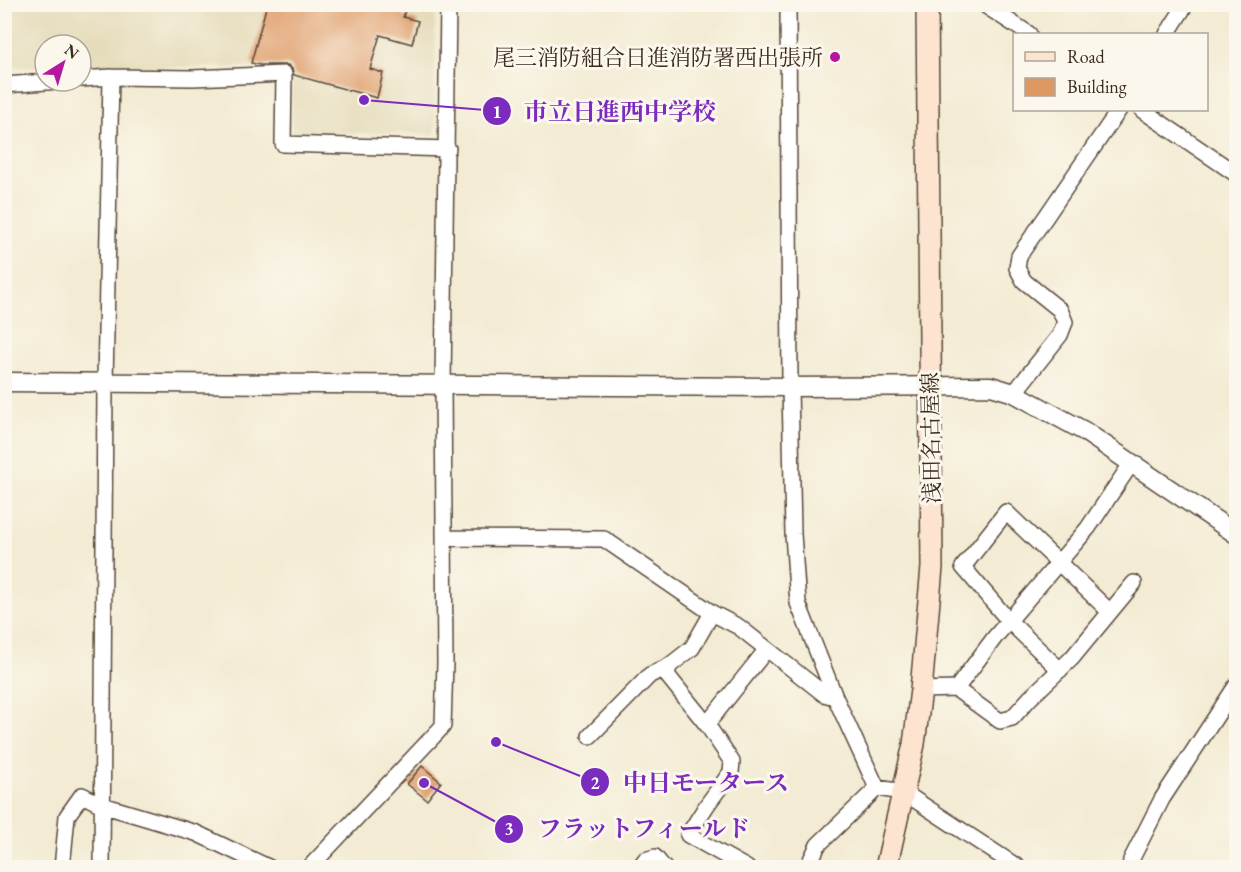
<svg xmlns="http://www.w3.org/2000/svg" width="1241" height="872" font-family="'EB Garamond','Noto Serif JP',serif">
  <style>
    .built { fill: #e5dbba }
    .building { fill: #de9863 }
    .lines { fill: none; stroke-linecap: round; stroke-linejoin: round }
    .minor-casing { stroke: #574739; stroke-width: 18 }
    .tertiary-casing { stroke: #574739; stroke-width: 21 }
    .secondary-casing { stroke: #574739; stroke-width: 24 }
    .minor { stroke: #fff; stroke-width: 15 }
    .tertiary { stroke: #fff; stroke-width: 18 }
    .secondary { stroke: #fde4d1; stroke-width: 21 }
    .poi-dot { fill: #b5179e; stroke: #fbf7ec; stroke-width: 2 }
    .labels { text-anchor: middle; dominant-baseline: central; stroke-width: 6; stroke-linejoin: round; paint-order: stroke }
    .poi-label { font-size: 22px; fill: #3b2a1e; stroke: #fbf7ec; text-anchor: end }
    .street-label { font-size: 22px; fill: #3b2a1e; stroke: #fbf7ec }
    .leader { fill: none; stroke: #7b2cbf; stroke-width: 2 }
    .callout-dot { fill: #7b2cbf; stroke: #fbf7ec; stroke-width: 2 }
    .mark-label { font-size: 18px; text-anchor: middle; font-weight: bold; fill: #fff }
    .callout-label { font-size: 24px; text-anchor: middle; font-weight: bold; fill: #7b2cbf; stroke: #fbf7ec; stroke-width: 6; stroke-linejoin: round; paint-order: stroke }
  </style>
  <rect width="100%" height="100%" fill="#fbf7ec"/>
  <filter id="ink" filterUnits="userSpaceOnUse"><feTurbulence type="fractalNoise" baseFrequency=".0167" numOctaves="2"/><feDisplacementMap in="SourceGraphic" scale="12" xChannelSelector="R" yChannelSelector="G"/><feConvolveMatrix kernelMatrix="1 2 1 2 8 2 1 2 1" color-interpolation-filters="sRGB"/></filter>
  <filter id="wash" filterUnits="userSpaceOnUse"><feTurbulence type="fractalNoise" baseFrequency=".008" numOctaves="4" result="noise"/><feDisplacementMap in="SourceGraphic" scale="24" xChannelSelector="R" yChannelSelector="G"/><feGaussianBlur stdDeviation="1.35" result="paint"/><feColorMatrix in="noise" values="0 0 0 0 0 0 0 0 0 0 0 0 0 0 0 0 0 1.4 0 .05"/><feComposite in="paint" operator="in"/></filter>
  <g filter="url(#wash)">
    <rect width="100%" height="100%" fill="#f3ebd3"/>
    <path class="built" d="M 4,5 L 435,5 L 435,134 L 292,132 L 292,67 L 81,67 L 81,45 L 45,45 L 45,67 L 5,67 Z"/>
    <g id="blocks">
      <path class="building" d="M 267,4 L 407,4 L 403,17 L 418,21 L 412,44 L 380,35 L 370,69 L 383,73 L 377,98 L 294,75 L 292,69 L 288,65 L 260,65 L 251,63 Z
        M 422,766 L 441,782 L 427,800 L 407,784 Z"/>
    </g>
  </g>
  <g filter="url(#ink)">
    <use href="#blocks" fill-opacity="0" stroke="#574739" stroke-width="1.5"/>
    <g class="lines">
      <defs>
        <path id="minor" d="M 788,4 L 790,387 L 793,534 L 798,603 L 835,697 L 877,788 L 818,845 L 807,868
          M 986,6 L 1029,34
          M 1167,34 L 1186,4
          M 81,79 L 111,77 L 193,78 L 284,74 L 283,144 L 448,149
          M 4,85 L 60,81
          M 1142,110 L 1236,174
          M 1014,393 L 1060,335 L 1065,322 L 1060,310 L 1024,281 L 1017,268 L 1019,256 L 1119,110
          M 445,538 L 604,539 L 712,613 L 739,627 L 824,694 L 835,697
          M 712,613 L 692,648 L 669,666 L 667,675 L 708,726 L 732,762 L 731,772 L 707,805 L 688,835 L 747,868
          M 1060,670 L 1009,621 L 963,567 L 1006,512 L 1110,612
          M 956,689 L 995,637 L 1088,528 L 1131,464
          M 921,690 L 956,689 L 1000,721 L 1012,718 L 1030,698 L 1072,658 L 1134,583
          M 707,724 L 767,649
          M 590,736 L 650,675 L 669,666
          M 877,788 L 903,792 L 1019,868
          M 62,868 L 67,816 L 82,795 L 102,805 L 196,833 L 270,868
          M 102,868 L 105,384 L 111,77
          M 309,868 L 443,726 L 445,663 L 443,384 L 448,4
          M 639,868 L 645,860 L 655,857 L 664,868
          M 1130,868 L 1131,860 L 1162,799 L 1236,686"/>
        <path id="tertiary" d="M 4,382 L 790,387 L 991,386 L 1014,393 L 1084,431 L 1236,534"/>
        <path id="secondary" d="M 886,868 L 914,744 L 921,690 L 932,567 L 927,4"/>
      </defs>
      <use href="#minor" class="minor-casing"/>
      <use href="#tertiary" class="tertiary-casing"/>
      <use href="#secondary" class="secondary-casing"/>
      <use href="#minor" class="minor"/>
      <use href="#tertiary" class="tertiary"/>
      <use href="#secondary" class="secondary"/>
    </g>
  </g>
  <circle class="poi-dot" cx="835" cy="57" r="6"/>
  <g class="labels">
    <g class="poi-label">
      <text x="823" y="57">尾三消防組合日進消防署西出張所</text>
    </g>
    <g class="street-label">
      <text transform="translate(931 438) rotate(-91)">浅田名古屋線</text>
    </g>
  </g>
  <path class="leader" d="M364 100L497 111M496 742L595 782M424 783L509 829"/>
  <g class="callout-dot">
    <circle cx="364" cy="100" r="6"/>
    <circle cx="496" cy="742" r="6"/>
    <circle cx="424" cy="783" r="6"/>
    <circle cx="497" cy="111" r="15"/>
    <circle cx="595" cy="782" r="15"/>
    <circle cx="509" cy="829" r="15"/>
  </g>
  <g class="mark-label">
    <text x="497" y="118">1</text>
    <text x="595" y="789">2</text>
    <text x="509" y="835">3</text>
  </g>
  <g class="callout-label">
    <text x="620" y="120">市立日進西中学校</text>
    <text x="706" y="791">中日モータース</text>
    <text x="644" y="837">フラットフィールド</text>
  </g>
  <rect width="1241" height="872" fill="none" stroke="#fbf7ec" stroke-width="24"/>
  <rect x="1013" y="33" width="195" height="78" fill="#fbf7ec" stroke="#aea59a" stroke-width="1.5"/>
  <rect x="1025" y="52" width="30" height="9" fill="#fde4d1" stroke="#aea59a" stroke-width="1.5"/>
  <text x="1067" y="63" font-size="18" fill="#3b2a1e">Road</text>
  <rect x="1025" y="78" width="30" height="18" fill="#de9863" stroke="#aea59a" stroke-width="1.5"/>
  <text x="1067" y="93" font-size="18" fill="#3b2a1e">Building</text>
  <g transform="translate(63 63) rotate(37)"><circle r="28" fill="#fbf7ec" stroke="#aea59a" stroke-width="1.5"/>
  <path d="M0-4.5L10 22L0 15L-10 22Z" fill="#b5179e"/>
  <text y="-9" font-size="16" font-weight="bold" text-anchor="middle" fill="#3b2a1e">N</text>
  </g>
</svg>
